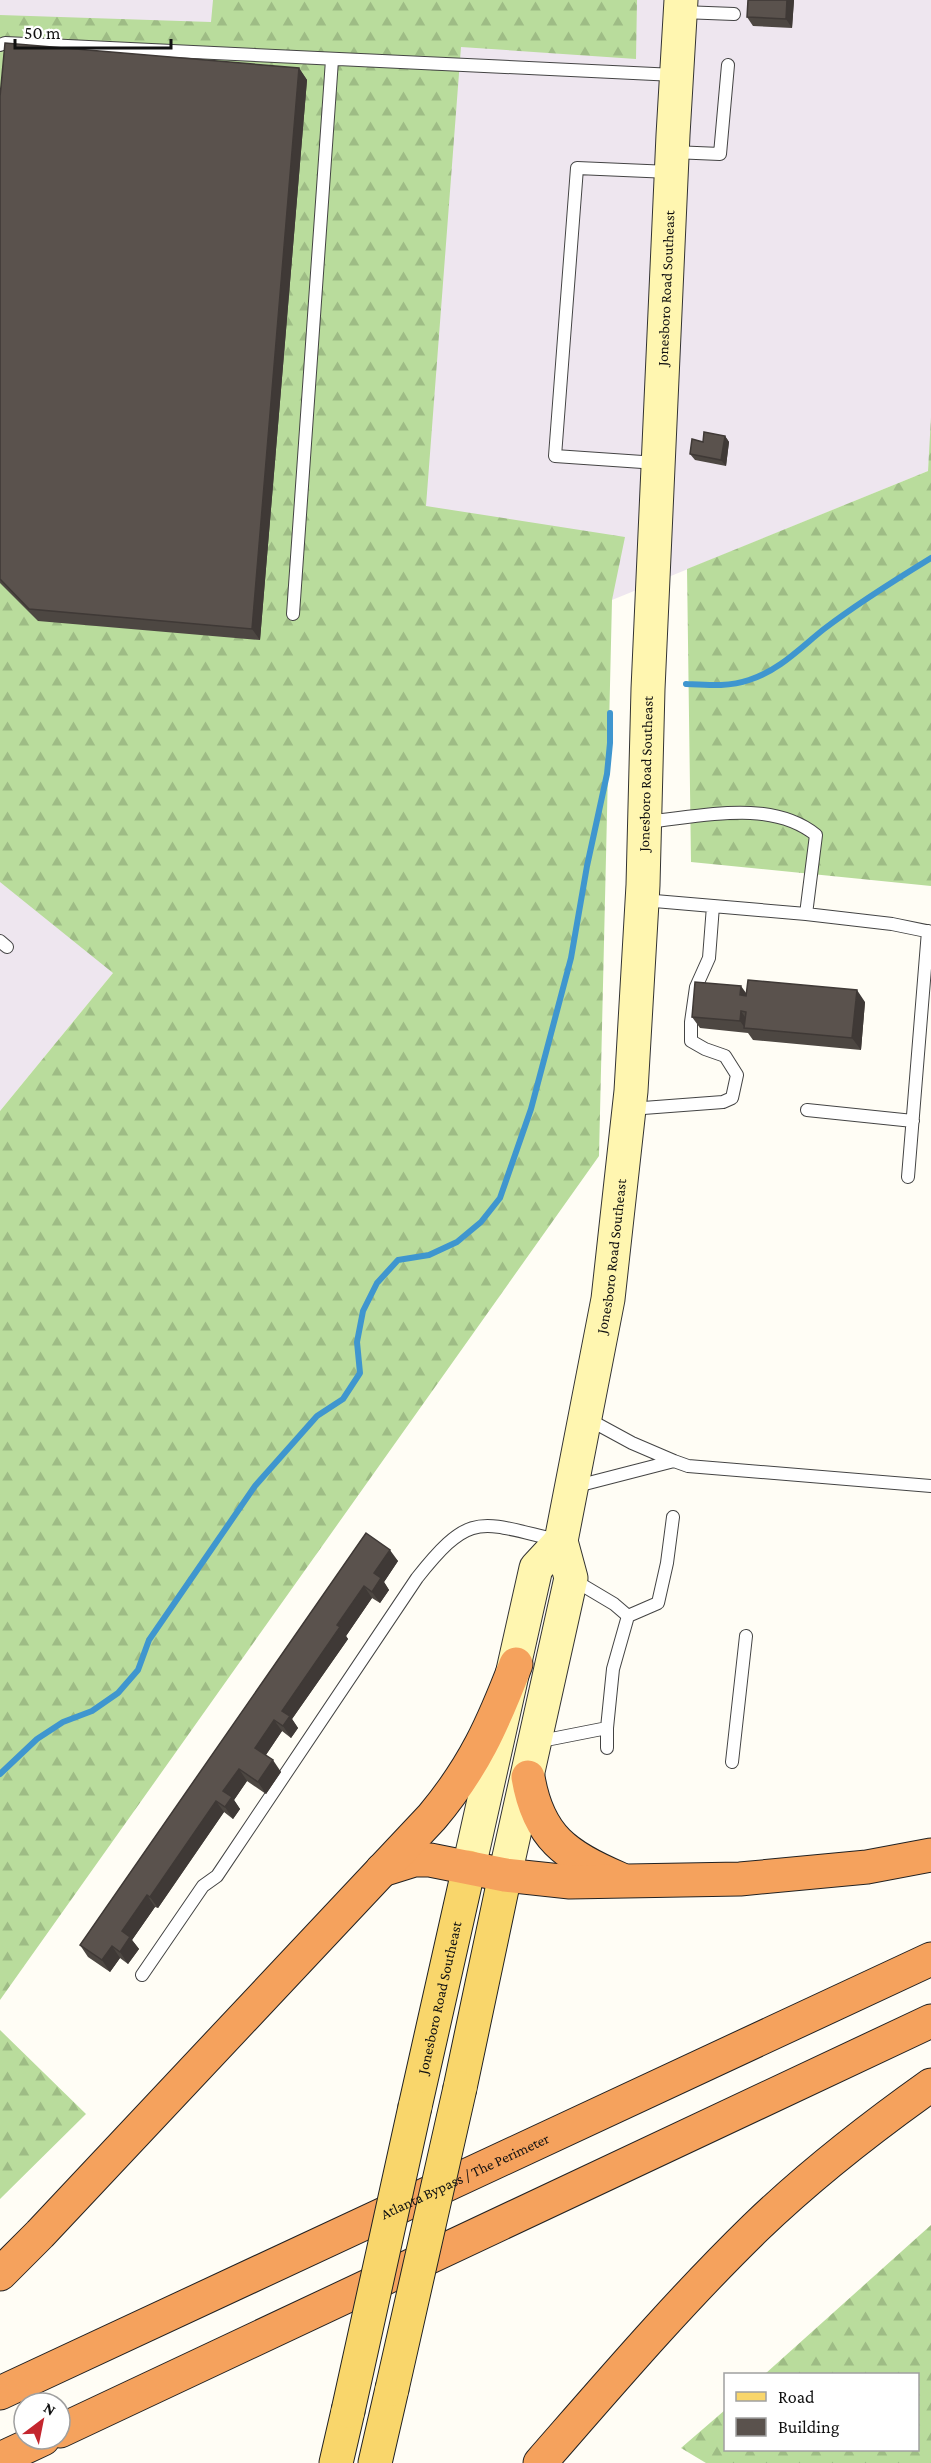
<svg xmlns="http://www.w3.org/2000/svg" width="931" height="2463" font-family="'Crimson Pro',serif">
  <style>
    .industrial { fill: #eee6ef }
    .forest { fill: url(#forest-firs) }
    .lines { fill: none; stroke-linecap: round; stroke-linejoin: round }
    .stream { stroke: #3f96cf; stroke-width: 6 }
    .service-casing { stroke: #444; stroke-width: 14 }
    .secondary-casing { stroke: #333; stroke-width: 35 }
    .primary-casing { stroke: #222; stroke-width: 35 }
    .motorway-casing { stroke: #222; stroke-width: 35 }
    .service { stroke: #fff; stroke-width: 12 }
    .secondary { stroke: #fff6b0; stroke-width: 33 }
    .primary { stroke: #f9d66b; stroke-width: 33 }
    .motorway { stroke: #f5a25d; stroke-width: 33 }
    .primary-bridge-casing { stroke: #222; stroke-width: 35; stroke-linecap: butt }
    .primary-bridge { stroke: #f9d66b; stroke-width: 33 }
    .wall { fill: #4d4742 }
    .shaded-wall { fill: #3f3936 }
    .building { fill: #5a524d; stroke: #3f3936; stroke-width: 1.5 }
    .labels { text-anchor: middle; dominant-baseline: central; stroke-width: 6; stroke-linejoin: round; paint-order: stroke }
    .street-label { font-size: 15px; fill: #111; stroke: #fff }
  </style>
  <defs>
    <pattern id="forest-firs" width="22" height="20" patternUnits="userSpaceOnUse" patternTransform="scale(1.5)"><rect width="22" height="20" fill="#b9dc9c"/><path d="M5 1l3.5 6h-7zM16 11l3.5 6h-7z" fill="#9ebc85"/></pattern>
  </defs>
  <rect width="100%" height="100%" fill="#fffdf5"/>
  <path class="industrial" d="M 0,0 L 931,0 L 931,435 L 928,471 L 612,600 L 113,973 L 0,1111 Z"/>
  <path class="forest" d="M 213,0 L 637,0 L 636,59 L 461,47 L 426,506 L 625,537 L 612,600 L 599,1156 L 0,2000 L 0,1111 L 113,973 L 0,882 L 0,15 L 211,22 Z
    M 931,417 L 931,886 L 691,862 L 687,569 L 928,471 Z
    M 0,2030 L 86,2114 L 0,2199 Z
    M 931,2225 L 931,2463 L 706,2463 L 681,2448 L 725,2410 L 726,2450 L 918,2450 L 918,2374 L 765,2374 Z"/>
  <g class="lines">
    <path class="stream" d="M 686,684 C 707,685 729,687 749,680 C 780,670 800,648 824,629 C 858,603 895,580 931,558
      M 0,1774 L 37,1739 L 63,1722 L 92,1711 L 118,1693 L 138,1670 L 149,1640 L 255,1486 L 317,1416 L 343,1399 L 360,1373 L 357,1342 L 363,1311 L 377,1283 L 398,1260 L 429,1255 L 457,1242 L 481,1222 L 500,1198 L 531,1109 L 571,958 L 587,866 L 607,774 L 610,743 L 610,713"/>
    <defs>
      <path id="service" d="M 682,12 L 734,14
        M 0,45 L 5,43 L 675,75
        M 673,152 L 720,154 L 728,65
        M 657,463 L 555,456 L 577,168 L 670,172
        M 293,614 L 332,60
        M 645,822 C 700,817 770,798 816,835 L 806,914
        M 643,900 L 806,914 L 892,924 L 931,932
        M 0,941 L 7,947
        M 630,1109 L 723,1102 L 732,1098 L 737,1075 L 725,1056 L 705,1049 L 691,1041 L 691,1022 L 696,987 L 709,958 L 713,906
        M 807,1110 L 913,1121
        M 908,1177 L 928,931
        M 674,1461 L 688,1466 L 931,1486
        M 573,1487 L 674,1461 L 632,1443 L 586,1418
        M 572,1579 L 614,1604 L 628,1616
        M 628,1616 L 658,1603 L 667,1563 L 673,1517
        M 607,1728 L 613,1669 L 628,1616
        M 536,1742 L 607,1728 L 607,1748
        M 732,1762 L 746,1636
        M 142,1975 L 203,1886 L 217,1876 L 417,1578 C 471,1510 479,1522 557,1540"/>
      <g id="secondary">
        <path d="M 469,1867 L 536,1568 L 561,1541"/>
        <path id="s1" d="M 505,1875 L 571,1578 L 561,1541 L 608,1299 L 631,1091 L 643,885 L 648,689 L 673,135 L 681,0"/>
      </g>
      <g id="primary">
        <path d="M 460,2088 L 505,1875"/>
        <path id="s2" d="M 415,2107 L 469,1867"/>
        <path d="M 336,2463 L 348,2411"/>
        <path d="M 375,2463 L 392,2389"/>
      </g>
      <g id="motorway">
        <path d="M 528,1777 C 538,1837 566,1856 620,1879"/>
        <path d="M 382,1870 L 414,1860 L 430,1860 L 505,1875 L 570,1882 L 740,1879 L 867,1867 L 931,1855"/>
        <path d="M 0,2274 L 40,2234 L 432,1817 C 474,1767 493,1724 516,1664"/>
        <path id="s3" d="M 0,2393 L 931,1959"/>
        <path d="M 60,2431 L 931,2021"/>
        <path d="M 0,2459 L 43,2439"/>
        <path d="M 540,2463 C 609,2384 679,2302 755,2228 C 809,2176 869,2129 931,2085"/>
      </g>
    </defs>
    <use href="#service" class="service-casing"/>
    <use href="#secondary" class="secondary-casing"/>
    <use href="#primary" class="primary-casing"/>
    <use href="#motorway" class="motorway-casing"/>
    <use href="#service" class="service"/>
    <use href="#secondary" class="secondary"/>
    <use href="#primary" class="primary"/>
    <use href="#motorway" class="motorway"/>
    <defs>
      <path id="primary-bridge" d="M 392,2389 L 460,2088
        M 348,2411 L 415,2107"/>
    </defs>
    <use href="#primary-bridge" class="primary-bridge-casing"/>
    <use href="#primary-bridge" class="primary-bridge"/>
  </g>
  <path class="wall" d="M 748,0 L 794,0 L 792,28 L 753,26 L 747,17 Z
    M 299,68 L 307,80 L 260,640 L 38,621 L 0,583 L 0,97 Z
    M 725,436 L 729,442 L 726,466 L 695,460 L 690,454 L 703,442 Z
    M 746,993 L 865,1002 L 861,1050 L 753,1040 L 748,1033 L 700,1028 L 692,1017 Z
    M 366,1533 L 398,1561 L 384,1582 L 389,1590 L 380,1603 L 372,1598 L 346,1636 L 348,1639 L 292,1719 L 298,1728 L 291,1738 L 282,1731 L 266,1755 L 281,1772 L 266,1794 L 247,1781 L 234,1800 L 240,1809 L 233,1819 L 224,1812 L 158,1908 L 155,1907 L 132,1940 L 139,1949 L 128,1964 L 120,1958 L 110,1972 L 88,1957 L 80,1945 Z"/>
  <path class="shaded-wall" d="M 787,0 L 794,0 L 792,28 L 786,19 Z
    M 299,68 L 307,80 L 260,640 L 252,629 Z
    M 725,436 L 729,442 L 726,466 L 721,460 Z
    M 741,986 L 749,997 L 740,995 Z
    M 857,990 L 865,1002 L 861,1050 L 852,1038 Z
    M 741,1011 L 749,1023 L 745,1028 L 740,1021 Z
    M 390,1550 L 398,1561 L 384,1582 L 389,1590 L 380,1603 L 372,1592 L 374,1573 Z
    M 364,1586 L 372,1598 L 346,1636 L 348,1639 L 292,1719 L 298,1728 L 291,1738 L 283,1726 L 282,1711 L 337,1625 Z
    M 274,1720 L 282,1731 L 263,1759 L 255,1748 Z
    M 273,1760 L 281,1772 L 266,1794 L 258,1782 Z
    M 239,1769 L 247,1781 L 234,1800 L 240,1809 L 233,1819 L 225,1807 L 223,1791 Z
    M 216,1801 L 224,1812 L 158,1908 L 150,1897 Z
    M 147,1895 L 155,1907 L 132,1940 L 139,1949 L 128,1964 L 120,1952 L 122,1931 Z
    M 112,1946 L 120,1958 L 110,1972 L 102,1960 Z"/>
  <path class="building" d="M 748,0 L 787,0 L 786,19 L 747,17 Z
    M 5,43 L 299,68 L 252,629 L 29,609 L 0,579 L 0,97 Z
    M 704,432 L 725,436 L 721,460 L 690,454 L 692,439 L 703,442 Z
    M 748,980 L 857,990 L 852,1038 L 744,1028 L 746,1012 L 741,1011 L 740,1021 L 692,1017 L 695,982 L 741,986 L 740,995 L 746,996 Z
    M 366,1533 L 390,1550 L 374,1573 L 381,1578 L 372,1592 L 364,1586 L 337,1625 L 340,1627 L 282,1711 L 290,1716 L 283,1726 L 274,1720 L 255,1748 L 273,1760 L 258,1782 L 239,1769 L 223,1791 L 232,1797 L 225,1807 L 216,1801 L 150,1897 L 147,1895 L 122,1931 L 130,1937 L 120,1952 L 112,1946 L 102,1960 L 80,1945 Z"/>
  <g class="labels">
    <g class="street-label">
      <text stroke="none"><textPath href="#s1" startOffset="1602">Jonesboro Road Southeast</textPath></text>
      <text stroke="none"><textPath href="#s1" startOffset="1116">Jonesboro Road Southeast</textPath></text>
      <text stroke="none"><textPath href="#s1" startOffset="632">Jonesboro Road Southeast</textPath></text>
      <text stroke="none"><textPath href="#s2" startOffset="112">Jonesboro Road Southeast</textPath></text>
      <text stroke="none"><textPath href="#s3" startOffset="513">Atlanta Bypass / The Perimeter</textPath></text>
    </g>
  </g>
  <rect x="724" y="2373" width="195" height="78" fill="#ffffff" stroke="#a0a0a0" stroke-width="1.5"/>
  <rect x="736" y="2392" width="30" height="9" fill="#f9d66b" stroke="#a0a0a0" stroke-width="1.5"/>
  <text x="778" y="2403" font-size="18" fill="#111111">Road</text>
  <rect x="736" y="2418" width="30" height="18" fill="#5a524d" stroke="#a0a0a0" stroke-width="1.5"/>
  <text x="778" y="2433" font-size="18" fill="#111111">Building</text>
  <g transform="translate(42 2421) rotate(32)"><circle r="28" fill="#ffffff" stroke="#a0a0a0" stroke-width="1.5"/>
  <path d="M0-4.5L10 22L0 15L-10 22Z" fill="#c4262e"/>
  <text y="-9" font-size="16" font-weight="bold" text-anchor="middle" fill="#111111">N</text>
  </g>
  <path d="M15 39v9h156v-9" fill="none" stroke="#111111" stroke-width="3"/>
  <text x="24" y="39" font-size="18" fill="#111111" stroke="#ffffff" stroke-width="4.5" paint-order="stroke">50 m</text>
</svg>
